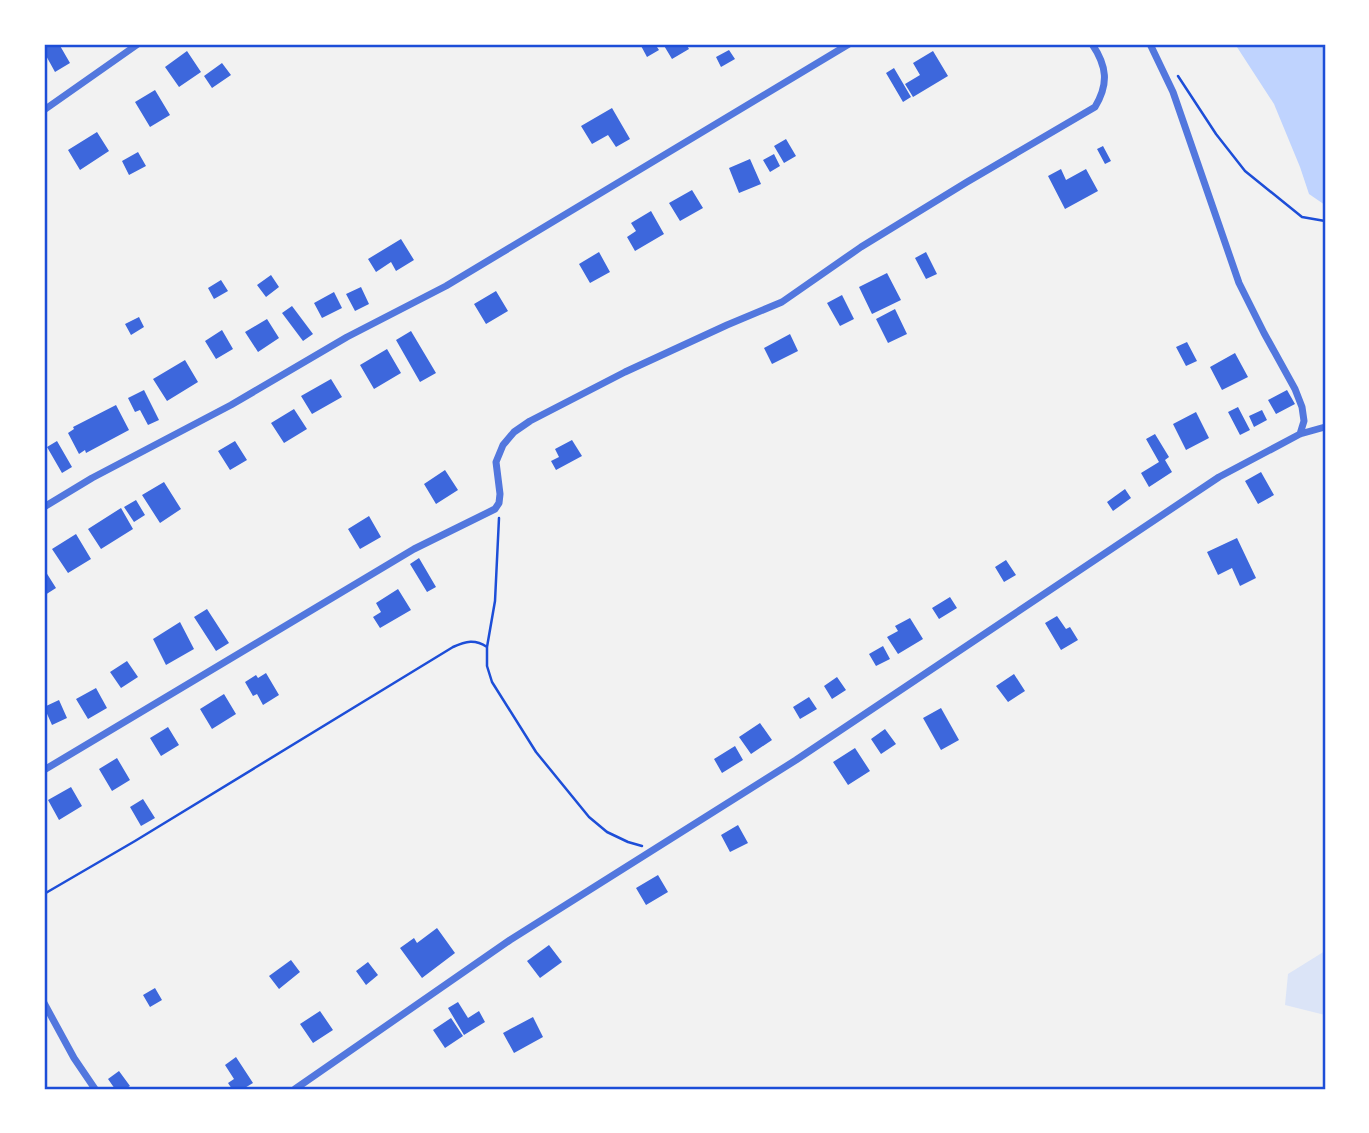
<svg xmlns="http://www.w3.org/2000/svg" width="1369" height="1133" font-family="Ubuntu,sans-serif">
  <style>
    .green { fill: #dbe4f7 }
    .water { fill: #bfd3fe }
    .building { fill: #3d67dc }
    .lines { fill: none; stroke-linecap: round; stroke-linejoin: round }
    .path { stroke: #1d4ed8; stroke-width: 2.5 }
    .minor { stroke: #5277de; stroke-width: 7 }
    .neatline { fill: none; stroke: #1d4ed8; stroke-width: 2.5 }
  </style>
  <rect width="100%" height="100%" fill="#f2f2f2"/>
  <path class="green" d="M 1325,951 L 1325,1015 L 1285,1005 L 1288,974 Z"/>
  <path class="water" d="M 1235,44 L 1325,44 L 1325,205 L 1309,194 L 1300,167 L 1274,104 Z"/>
  <path class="building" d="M 44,44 L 59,44 L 70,63 L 55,72 L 44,52 Z
    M 640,44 L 655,44 L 659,50 L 647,57 Z
    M 663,44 L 686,44 L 689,49 L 672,59 Z
    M 729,50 L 735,59 L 721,67 L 716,57 Z
    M 187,51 L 201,72 L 179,87 L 165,67 Z
    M 933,51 L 948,76 L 913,97 L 905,84 L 920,75 L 913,63 Z
    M 222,63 L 231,75 L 212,88 L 204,76 Z
    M 894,68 L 911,97 L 903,102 L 886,73 Z
    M 155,90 L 170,115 L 150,127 L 135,102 Z
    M 612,108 L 630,139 L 616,147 L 608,135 L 592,144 L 581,126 Z
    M 97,132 L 109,151 L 80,170 L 68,150 Z
    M 786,139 L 796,156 L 784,163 L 774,146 Z
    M 1103,146 L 1111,161 L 1105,164 L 1097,149 Z
    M 138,152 L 146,166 L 129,175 L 122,161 Z
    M 774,154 L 780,166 L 770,172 L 763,160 Z
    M 750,159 L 761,184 L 739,193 L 729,168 Z
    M 1061,169 L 1066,180 L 1086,169 L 1098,191 L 1065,209 L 1048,176 Z
    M 692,190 L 703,208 L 680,221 L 669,203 Z
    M 651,211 L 664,234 L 635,251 L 627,237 L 636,231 L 631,223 Z
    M 401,239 L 414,260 L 396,271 L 391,262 L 376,272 L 368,259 Z
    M 599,252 L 610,272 L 590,283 L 579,264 Z
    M 926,252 L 937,274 L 926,279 L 915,258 Z
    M 887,273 L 901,300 L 872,314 L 859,287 Z
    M 271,275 L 279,287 L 266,297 L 257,285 Z
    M 221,280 L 228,291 L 214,299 L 208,288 Z
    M 361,287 L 369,304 L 355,311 L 346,294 Z
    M 496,291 L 508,311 L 486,324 L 474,304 Z
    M 334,292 L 342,308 L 322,318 L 314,303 Z
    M 842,295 L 854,319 L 840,326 L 827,303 Z
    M 292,306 L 313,334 L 303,341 L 282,313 Z
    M 895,309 L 907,334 L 888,343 L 876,319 Z
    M 139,317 L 144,327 L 131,335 L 125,324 Z
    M 267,319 L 279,338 L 258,352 L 245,332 Z
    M 222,330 L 233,349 L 216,359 L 205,341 Z
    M 411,331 L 436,373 L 420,382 L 396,340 Z
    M 790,334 L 798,351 L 772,364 L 764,348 Z
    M 1187,342 L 1197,361 L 1186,366 L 1176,347 Z
    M 387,349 L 401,373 L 374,389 L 360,365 Z
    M 1235,353 L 1248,377 L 1222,390 L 1210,367 Z
    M 185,360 L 198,382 L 167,401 L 153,379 Z
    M 331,379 L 342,397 L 312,414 L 301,396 Z
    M 144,390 L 159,420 L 148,425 L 140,410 L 135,412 L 128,398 Z
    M 1287,390 L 1295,404 L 1276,414 L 1268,400 Z
    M 116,405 L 129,430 L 86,453 L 85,450 L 79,454 L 68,433 L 74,429 L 73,427 Z
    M 1238,407 L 1250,430 L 1240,435 L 1228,412 Z
    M 294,409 L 307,429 L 284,443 L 271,423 Z
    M 1262,410 L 1267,420 L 1254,427 L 1249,416 Z
    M 1196,412 L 1209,438 L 1186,450 L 1173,424 Z
    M 1155,434 L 1169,457 L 1165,460 L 1172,472 L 1149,487 L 1141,473 L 1159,462 L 1146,439 Z
    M 572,440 L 582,456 L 556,470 L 551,461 L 559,457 L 555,449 Z
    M 57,441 L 72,467 L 62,473 L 47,447 Z
    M 235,441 L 247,460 L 230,470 L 218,451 Z
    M 445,470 L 458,490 L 436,504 L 424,484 Z
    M 1261,472 L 1274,495 L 1258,504 L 1245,481 Z
    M 164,482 L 181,509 L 160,523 L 142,495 Z
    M 1125,489 L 1131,498 L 1113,511 L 1107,502 Z
    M 136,500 L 145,515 L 134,522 L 124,507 Z
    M 121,508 L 133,529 L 101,549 L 88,529 Z
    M 369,516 L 381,537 L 360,549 L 348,529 Z
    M 76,534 L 91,559 L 68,573 L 52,549 Z
    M 1237,538 L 1256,578 L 1240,586 L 1232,568 L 1218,575 L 1207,552 Z
    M 419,558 L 436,587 L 427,592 L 410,564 Z
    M 1006,560 L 1016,575 L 1004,582 L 995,567 Z
    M 44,569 L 56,588 L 45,595 L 44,593 Z
    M 398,589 L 411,610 L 380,628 L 373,617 L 381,612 L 376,603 Z
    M 950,597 L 957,608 L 939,619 L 932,608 Z
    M 207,609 L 229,643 L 216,651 L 194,617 Z
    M 1057,616 L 1066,629 L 1070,627 L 1078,640 L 1061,650 L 1045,623 Z
    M 910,618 L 923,639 L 898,654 L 887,637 L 898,631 L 895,626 Z
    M 180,622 L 194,649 L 166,665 L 153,639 Z
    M 883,646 L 890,659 L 876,666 L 869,654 Z
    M 127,661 L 138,677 L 121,688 L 110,672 Z
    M 266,673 L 279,695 L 263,705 L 257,694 L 253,696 L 245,682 L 256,675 L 258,678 Z
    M 1014,674 L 1025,691 L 1008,702 L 996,686 Z
    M 837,677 L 846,690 L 832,699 L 824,686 Z
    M 96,688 L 107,708 L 88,719 L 76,699 Z
    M 224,694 L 236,714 L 212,729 L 200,709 Z
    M 809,697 L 817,709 L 800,719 L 793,707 Z
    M 59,700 L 67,718 L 52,725 L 44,707 Z
    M 941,708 L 959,740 L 941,750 L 923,718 Z
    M 760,723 L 772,740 L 751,754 L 739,737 Z
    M 168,727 L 179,745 L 161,756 L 150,738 Z
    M 885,729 L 896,744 L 881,754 L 871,739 Z
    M 735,746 L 743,760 L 722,773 L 714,759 Z
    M 855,748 L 870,771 L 848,785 L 833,762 Z
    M 117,758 L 130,780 L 112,791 L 99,769 Z
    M 71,787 L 82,806 L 59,820 L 48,800 Z
    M 143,799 L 155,818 L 141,826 L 130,807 Z
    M 738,825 L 748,843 L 730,852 L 721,835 Z
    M 658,875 L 668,892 L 646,905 L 636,888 Z
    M 437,928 L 455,953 L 422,978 L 400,948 L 414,938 L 417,943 Z
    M 549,945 L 562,962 L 540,978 L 527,961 Z
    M 291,960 L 300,972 L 279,989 L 269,976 Z
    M 368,962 L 378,975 L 366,985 L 356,971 Z
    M 155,988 L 162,1000 L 150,1007 L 143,995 Z
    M 458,1002 L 468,1018 L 479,1011 L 485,1022 L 464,1035 L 448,1008 Z
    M 320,1011 L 333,1030 L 313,1043 L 300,1024 Z
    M 533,1017 L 543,1037 L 514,1053 L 503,1033 Z
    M 451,1018 L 463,1036 L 445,1048 L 433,1030 Z
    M 236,1057 L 253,1083 L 243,1089 L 232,1089 L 228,1083 L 234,1079 L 225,1065 Z
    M 119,1071 L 130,1086 L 125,1089 L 115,1089 L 108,1079 Z"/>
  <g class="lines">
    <path class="path" d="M 1178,76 L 1216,134 L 1245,171 L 1302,217 L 1325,221
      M 499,518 L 495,601 L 487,647 L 487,666 L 492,682 L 536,752 L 589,817 L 607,832 L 628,842 L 642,846
      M 44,894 L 135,841 L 453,647 C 466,641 475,639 487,647"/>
    <path class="minor" d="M 1150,44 L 1173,92 L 1239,283 L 1264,333 L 1295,389 L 1302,407 L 1304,421 L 1300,434
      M 44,110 L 138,44
      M 44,507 L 92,478 L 231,405 L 347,337 L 446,286 L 849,44
      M 44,770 L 414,549 L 495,509 L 499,503 L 500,494 L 496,462 L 503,445 L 514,432 L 530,421 L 625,372 L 727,325 L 782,302 L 861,247 L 967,182 L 1095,107 C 1109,84 1107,66 1092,44
      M 44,1003 L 74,1058 L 95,1089
      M 295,1089 L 510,940 L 796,760 L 1219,477 L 1300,434 L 1325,427"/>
  </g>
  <rect width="1369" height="1133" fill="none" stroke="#ffffff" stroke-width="91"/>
  <rect x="46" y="46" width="1278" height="1042" class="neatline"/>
</svg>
